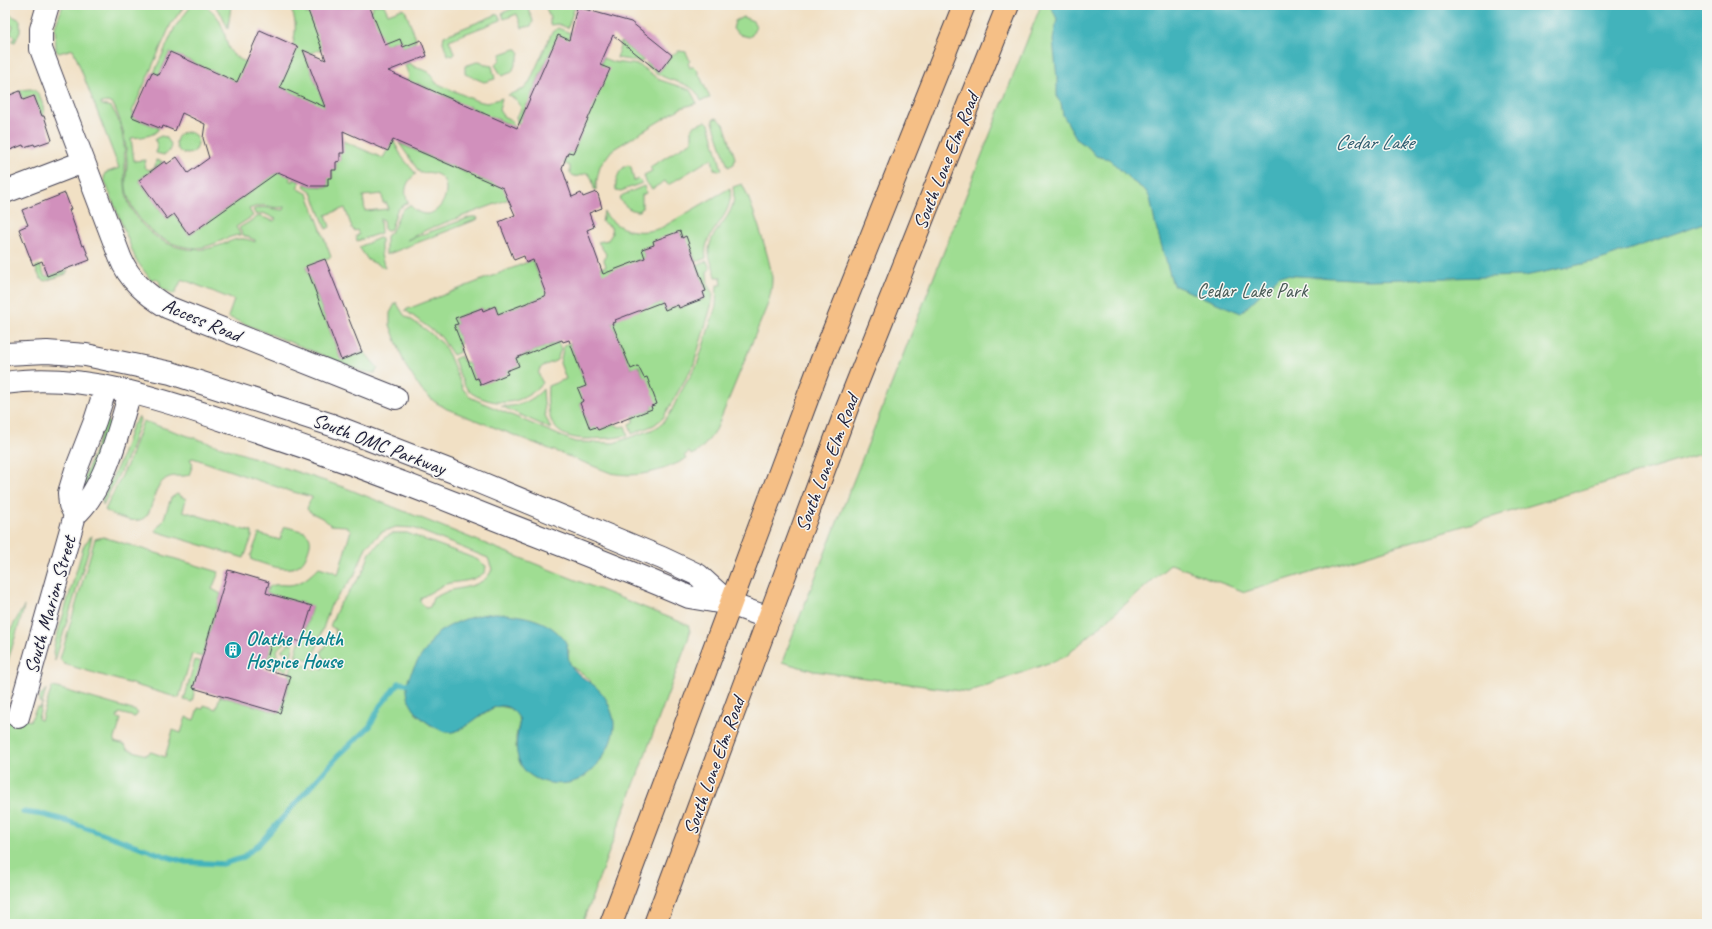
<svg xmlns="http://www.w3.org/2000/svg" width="1712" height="929" font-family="Caveat,sans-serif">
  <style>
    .green { fill: #9fdd92; stroke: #608066; fill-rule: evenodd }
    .water { fill: #43b3bb; stroke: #326a7b }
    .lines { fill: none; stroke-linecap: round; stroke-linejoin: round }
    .stream { stroke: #43b3bb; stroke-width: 5.5 }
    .building { fill: #d190bc }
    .minor-casing { stroke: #413e50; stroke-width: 24 }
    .major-casing { stroke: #413e50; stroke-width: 24 }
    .minor { stroke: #fff; stroke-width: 22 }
    .major { stroke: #f5bf86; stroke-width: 22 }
    .labels { text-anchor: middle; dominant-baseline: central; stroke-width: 3; stroke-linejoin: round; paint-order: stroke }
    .street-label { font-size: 20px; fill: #22223b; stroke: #f6f6f2 }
    .park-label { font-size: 20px; fill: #485a55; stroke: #f6f6f2 }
    .culture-label { font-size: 20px; font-weight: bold; fill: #0d838f; stroke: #f6f6f2; text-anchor: start }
    .water-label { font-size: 21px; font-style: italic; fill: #2f5c6e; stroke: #f6f6f2 }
  </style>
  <rect width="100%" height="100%" fill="#f6f6f2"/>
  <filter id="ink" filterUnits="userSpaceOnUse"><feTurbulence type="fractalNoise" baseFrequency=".025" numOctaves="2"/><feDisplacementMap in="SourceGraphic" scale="8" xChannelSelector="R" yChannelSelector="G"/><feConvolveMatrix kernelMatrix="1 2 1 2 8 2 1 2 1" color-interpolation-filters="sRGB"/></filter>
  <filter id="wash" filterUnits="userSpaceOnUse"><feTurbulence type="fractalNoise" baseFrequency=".012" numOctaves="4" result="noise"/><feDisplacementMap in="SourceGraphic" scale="16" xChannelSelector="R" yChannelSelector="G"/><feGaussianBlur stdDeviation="0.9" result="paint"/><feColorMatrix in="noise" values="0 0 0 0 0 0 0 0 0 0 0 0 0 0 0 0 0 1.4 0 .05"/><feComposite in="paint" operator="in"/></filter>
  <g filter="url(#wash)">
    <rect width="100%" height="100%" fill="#f1e0c4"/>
    <path class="green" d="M 63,5 L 185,5 L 171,24 L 132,112 L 134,113 L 132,117 L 159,128 C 155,137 140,137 131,138 L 134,161 L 146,160 L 144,167 L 149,170 L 155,167 L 156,160 L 163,162 L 139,180 L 167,219 L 174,214 L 189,235 L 278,172 L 291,177 L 289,180 L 293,182 L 294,179 L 300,182 L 297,188 L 308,194 L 331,257 L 306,267 L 341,360 L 364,352 L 378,368 L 375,373 L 364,372 L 228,317 L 234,300 L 182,279 L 175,293 L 173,294 L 160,287 L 160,282 L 155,278 L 151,280 L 136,260 L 104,179 L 105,173 L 119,168 L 73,49 L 59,53 L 56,51 L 55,27 ZM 108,102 L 113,104 C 123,123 126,142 127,163 C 127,171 125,180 126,188 C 132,222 163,248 197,248 C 214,247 228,235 241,235 L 236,227 L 253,216 L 249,209 C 269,201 268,210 285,207 L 284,210 C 272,210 264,204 253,210 L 256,215 L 263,213 L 276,219 L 274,221 L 259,216 L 239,228 L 243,235 L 255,240 L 255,242 C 236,234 231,243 214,247 C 179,257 144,237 129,204 C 124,191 125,179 125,165 C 125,147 123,122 111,107 L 102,105 L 101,103 Z
      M 192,5 L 205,5 C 211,10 217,15 220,22 C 230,42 222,54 249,63 L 257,91 L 170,52 L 159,75 L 154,73 L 175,27 Z
      M 220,5 L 231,5 L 228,29 L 222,15 L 216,8 Z
      M 288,5 L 303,5 L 306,14 L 310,13 L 325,48 L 305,55 L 328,114 L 299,109 L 304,98 L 278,86 C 286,62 306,28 288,5 Z
      M 372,5 L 384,5 L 388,14 L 402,9 L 405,10 L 416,39 L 414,43 L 403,47 L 400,39 L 380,47 L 371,10 L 373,9 Z
      M 545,5 L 578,5 L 577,9 L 574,9 L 568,28 L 558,24 L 550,25 L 550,18 Z
      M 1041,5 L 1707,5 L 1707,452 L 1245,592 L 1171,564 L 1065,657 L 968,692 L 814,671 L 782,662 Z
      M 519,6 L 528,8 L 533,21 L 531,26 L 522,28 L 517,14 L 504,19 L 502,13 Z
      M 5,12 L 20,20 L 20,32 L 15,42 L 12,42 L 15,36 L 10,34 L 13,26 L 5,22 Z
      M 498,14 L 501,20 L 449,40 L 454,53 L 453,56 L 448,55 L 443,42 L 444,36 Z
      M 743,17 L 753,21 L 756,26 L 752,35 L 749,37 L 741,35 L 733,29 L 735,21 Z
      M 558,28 L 585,39 L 550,53 L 532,93 L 531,105 L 527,104 L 521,119 L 524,122 L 518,125 L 516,116 C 527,106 516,99 508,95 L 524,89 L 529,83 L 552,32 Z
      M 621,42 L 643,60 L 642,62 L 617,58 Z
      M 515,49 L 517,49 L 520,53 L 512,72 L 502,76 L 495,65 L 500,60 L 501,54 Z
      M 679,51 L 686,52 L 690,61 L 688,63 L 690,68 L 693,66 L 697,70 L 710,98 L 701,101 C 695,84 681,84 666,78 C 658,75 651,69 645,64 L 647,62 L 659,72 L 672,55 Z
      M 603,58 L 613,62 L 639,65 L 660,80 L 690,90 L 697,103 L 681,108 L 612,150 L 600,166 L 596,184 L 596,190 L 594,189 L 592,179 L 588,173 C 581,174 577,180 570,173 L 570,166 L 560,162 L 562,157 L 566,158 L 568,152 L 573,153 L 579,139 Z
      M 480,61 L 486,65 L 492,66 L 495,79 L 484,82 L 465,74 L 465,66 Z
      M 409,63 L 415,67 L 429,72 L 436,83 L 477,101 L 487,103 L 502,98 L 499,110 L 503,116 L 511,120 L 514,126 L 507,128 L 508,124 L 493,117 L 481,116 L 482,112 L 468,106 L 466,110 L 457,101 L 443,95 L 441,99 L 431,94 L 432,90 L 417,83 L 414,88 L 406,85 L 409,76 L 405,65 Z
      M 30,89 C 41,90 44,106 44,116 L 42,116 L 33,95 L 22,99 L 20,90 Z
      M 717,118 L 724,124 L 735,158 L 734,164 L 728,167 L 713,122 L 713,119 Z
      M 706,121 L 709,124 L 722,170 L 718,171 L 714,169 L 712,158 L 668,185 L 665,181 L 652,189 L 646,182 L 644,175 L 652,171 L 650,167 L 692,141 L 692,127 Z
      M176 143a11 11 0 1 1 22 0a11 11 0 1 1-22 0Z
      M 161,136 L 166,137 L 171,144 L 170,150 L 164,155 L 156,153 L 157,145 L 155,139 Z
      M 393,140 L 402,157 L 416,174 C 406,181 403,191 408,202 L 397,210 L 391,229 L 388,230 L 384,229 L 383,219 L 380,219 L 381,233 L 357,241 L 356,236 L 359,235 L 357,230 L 354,231 L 352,228 L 345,208 L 326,215 L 330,227 L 326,229 L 312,192 L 304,186 L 305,184 L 311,186 L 328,187 L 328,176 L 332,178 L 332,167 L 336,170 L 336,159 L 340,161 L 340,150 L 343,141 L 383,158 ZM 382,194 L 383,203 L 387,203 L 388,209 L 365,211 L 363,196 Z
      M 397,140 L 401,144 L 467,173 L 468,169 L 479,174 L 478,178 L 492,184 L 494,180 L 502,179 L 509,199 L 428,229 L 407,240 L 471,217 L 477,217 L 478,219 L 386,255 L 386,236 C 400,227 393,213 410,205 C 439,239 469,165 420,173 Z
      M 628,165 L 631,167 L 634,181 L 638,179 L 642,183 L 621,191 L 616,190 C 615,181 618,169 628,165 Z
      M 742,184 C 750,197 772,264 772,279 C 772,288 770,297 767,306 L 716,430 C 709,439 702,451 691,455 L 689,452 L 684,456 L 686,458 L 684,460 C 660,472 637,478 611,473 L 447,409 L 435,402 L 422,391 L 405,365 L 390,325 L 390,313 L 396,302 L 404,315 L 425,329 L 442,343 L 449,355 L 463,389 L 470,397 L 483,403 L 575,442 L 614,443 L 654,429 L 662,424 L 671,412 L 679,395 L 697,365 L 716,306 L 717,285 L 722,285 L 721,277 L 716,277 C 715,269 708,259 709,250 C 711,226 739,218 733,187 Z
      M 644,186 L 646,193 L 642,195 L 642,208 L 640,211 C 631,212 623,205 619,198 L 623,195 Z
      M 730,188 C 735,219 701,231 706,258 L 696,262 L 685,236 L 682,238 L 680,232 L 642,249 L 645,258 L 634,262 L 636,265 L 601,275 L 598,269 L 606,266 L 604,260 L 606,254 L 598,242 L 608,240 L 612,234 L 611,227 L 602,222 L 604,212 C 618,232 639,235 661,228 Z
      M 379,238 L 381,239 L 381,255 L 385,268 L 368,260 L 359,247 Z
      M 533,260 L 540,280 L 550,277 L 555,290 L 545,295 L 546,300 L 543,297 L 498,314 L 495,306 L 483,311 L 482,308 L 455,318 L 458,324 L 454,325 L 461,342 L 458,347 L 460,352 L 453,355 L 441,337 L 405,310 Z
      M 707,261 L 710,269 L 707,272 L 708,286 L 713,294 L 712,303 L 694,364 L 663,418 L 654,425 L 632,434 L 629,424 L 633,422 L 634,416 L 652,409 L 644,378 L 639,366 L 631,369 L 612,323 L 616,322 L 614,316 L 650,303 L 652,306 L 662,302 L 665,310 L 678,305 L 679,308 L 705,298 L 703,292 L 706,290 L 697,265 Z
      M 40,265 L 45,277 L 68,270 L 66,274 L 45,281 L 40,278 L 35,267 Z
      M 558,342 L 561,349 L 557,360 C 547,366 531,365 543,383 C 527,400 509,406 487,400 C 480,398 473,395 468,390 C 461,381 458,369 454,359 L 461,356 L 463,361 L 469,363 L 475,379 L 478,378 L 481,384 L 507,374 L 506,371 L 518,366 L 516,358 Z
      M 570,343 L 586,386 L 583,401 L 580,403 L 590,429 L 596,427 L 598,430 L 614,424 L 620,427 L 625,426 L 628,435 C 614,439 603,438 589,439 C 551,439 546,419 548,386 L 566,379 L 560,363 L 564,345 Z
      M 543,389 L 545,415 L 551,429 L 501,406 C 516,408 533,401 543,389 Z
      M 139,417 L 140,420 L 128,456 L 103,505 L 102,499 L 120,461 L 132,426 Z
      M 106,420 L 110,424 L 81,499 L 78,494 Z
      M 143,421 L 346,488 L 688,625 L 690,631 L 688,640 L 582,924 L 5,924 L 6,713 L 30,721 L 37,707 L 40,708 L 42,703 L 39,702 L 39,698 L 46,689 L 38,719 L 41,720 L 52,687 L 57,688 L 136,711 L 138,713 L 135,717 L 119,713 L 117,718 L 121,719 L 114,742 L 125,745 L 127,749 L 146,755 L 151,752 L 165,757 L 173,730 L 181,733 L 186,717 L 194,720 L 198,708 L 203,709 L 204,705 L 216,709 L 220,696 L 280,713 L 291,677 L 289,676 L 293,662 L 311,667 L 313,670 L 322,669 L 325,659 L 321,653 L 323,648 L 325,648 L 328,639 L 336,637 L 335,629 L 330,626 L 339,605 L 362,574 L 370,553 L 384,538 L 394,533 L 407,533 L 476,559 L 486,566 L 485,572 C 471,584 457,580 443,585 C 436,589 428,594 421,598 L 420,601 L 425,608 L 430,607 L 433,598 C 438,596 443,593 448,591 C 462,587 486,587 492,569 L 488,558 L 413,528 L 396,527 L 382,532 L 366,547 L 354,576 L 331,605 L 313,658 L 310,660 L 295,656 L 299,642 L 302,642 L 312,606 L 266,593 L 268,588 C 275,583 280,585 289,585 C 302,584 310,576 319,567 L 335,572 L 335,574 L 338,575 L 351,530 L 346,526 L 330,525 C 322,515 311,515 307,509 L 310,500 L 312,499 L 312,497 L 286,490 L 193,458 L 190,459 L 193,464 L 189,475 C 180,478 171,473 163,481 C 147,495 158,528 125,519 C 118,517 111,515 105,510 L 129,461 ZM 569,650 L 568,658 L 570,665 L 590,680 L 610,742 L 600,762 L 578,780 L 516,748 L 516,737 L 520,720 L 516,713 L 509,708 L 499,706 L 491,709 L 458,730 L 433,727 L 415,713 Z
      M 177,494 L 186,499 L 183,511 L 252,532 L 252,537 L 244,558 L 155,531 L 163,521 L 171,498 Z
      M 287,527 L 305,532 L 309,536 C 312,542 309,548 307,554 C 298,579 269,565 252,560 L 251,555 L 259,534 L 280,540 L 283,528 Z
      M 92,535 L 90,545 L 55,661 L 53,653 L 54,646 L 84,545 Z
      M 103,537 L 219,572 L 212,589 L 221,594 L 202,657 L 192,654 L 179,698 L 64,664 L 60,659 L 95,539 Z
      M 24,606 L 22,615 L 5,670 L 5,640 Z
      M 273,639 L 286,642 C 275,649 276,652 278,662 L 271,666 L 266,664 Z
      M 290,643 L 294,645 L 287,671 L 276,667 L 286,656 L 285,652 L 281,650 Z
      M 195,660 L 201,662 L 192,702 L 184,700 Z"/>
    <path class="water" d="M 1050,5 L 1707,5 L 1707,222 L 1597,261 L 1525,276 L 1368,280 L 1280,275 L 1241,313 L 1173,285 L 1155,223 L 1150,198 L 1146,191 L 1132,181 L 1109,159 L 1096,156 L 1089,148 L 1078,141 L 1063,115 L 1061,103 L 1057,98 L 1057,78 L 1053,40 L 1057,19 Z
      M 495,613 C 520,615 549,618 565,641 C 570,649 566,659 572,667 C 582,681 599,683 608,703 C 610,708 614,717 614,723 C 615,743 597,771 578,780 C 560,788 531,783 521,765 C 513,750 517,735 520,720 C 497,679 468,742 443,731 C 424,723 405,708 407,684 C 408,676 420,656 426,650 C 430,644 435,634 441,631 C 458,620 475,615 495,613 Z"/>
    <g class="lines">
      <path class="stream" d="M 23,812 L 45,815 L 70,822 L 165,856 L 186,862 L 223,864 L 242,858 L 260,843 L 339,755 L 370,726 L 380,706 L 399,683 L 407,684"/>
    </g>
    <g id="blocks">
      <path class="building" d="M 306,5 L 369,5 L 385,45 L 400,39 L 403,47 L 421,40 L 427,56 L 388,71 L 517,128 L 558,35 L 569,40 L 577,7 L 631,22 L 672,55 L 659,72 L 613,35 L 600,65 L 610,69 L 573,153 L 568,152 L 562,168 L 572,197 L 581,193 L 583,197 L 596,192 L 598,194 L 602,208 L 589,213 L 594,227 L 587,230 L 603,274 L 645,258 L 642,249 L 654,245 L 653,241 L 680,231 L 682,238 L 686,236 L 706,291 L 703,292 L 705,298 L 679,308 L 678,305 L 665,310 L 662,302 L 615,320 L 616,322 L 612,323 L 631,369 L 638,366 L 644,378 L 647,377 L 657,404 L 651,406 L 652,409 L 598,430 L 596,427 L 590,429 L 580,403 L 583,401 L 578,389 L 586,386 L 569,340 L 563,342 L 562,340 L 516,358 L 519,366 L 506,371 L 508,374 L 481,385 L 478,378 L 475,379 L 454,325 L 458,324 L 455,318 L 482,308 L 483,311 L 495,306 L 498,314 L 545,296 L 546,294 L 533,260 L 526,263 L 524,256 L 514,260 L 499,222 L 515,215 L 503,188 L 393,140 L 388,151 L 343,131 L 344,153 L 340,153 L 340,161 L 336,162 L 336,170 L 332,170 L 332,178 L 328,178 L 328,186 L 311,186 L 278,172 L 189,235 L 174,214 L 167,219 L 139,180 L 165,161 L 167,164 L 177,157 L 188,173 L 209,158 L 203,138 L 205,124 L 182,113 L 175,131 L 163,126 L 162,129 L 132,117 L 152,72 L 159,75 L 170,52 L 237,82 L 260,30 L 298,47 L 280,87 L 325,107 L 303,50 L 326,60 Z
        M 20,91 L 23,100 L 34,96 L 42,116 L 44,116 L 52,140 L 35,146 L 34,144 L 24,147 L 23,145 L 5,152 L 5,97 Z
        M 65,193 L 71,209 L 69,210 L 78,235 L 82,246 L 84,245 L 90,260 L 47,276 L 42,261 L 33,265 L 19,229 L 28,225 L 22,210 Z
        M 325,259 L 362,352 L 341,360 L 306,266 Z
        M 228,570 L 269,582 L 266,593 L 312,606 L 301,642 L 274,634 L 264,669 L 291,676 L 280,713 L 193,688 Z"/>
    </g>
  </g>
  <g filter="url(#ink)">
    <use href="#blocks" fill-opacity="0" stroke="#413e50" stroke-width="1"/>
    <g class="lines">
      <defs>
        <path id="minor" d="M 48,5 L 41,29 L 41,49 L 120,257 C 129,280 146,294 167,307 L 396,398
          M 5,192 L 83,162
          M 5,354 L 47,352 L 86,355 L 171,373 L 332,425 L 469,478 L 662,558 L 698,575 L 730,604
          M 5,383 C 81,371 164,400 235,424 C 310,448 384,475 457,504 C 534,535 613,564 689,597 L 730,604 L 769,618
          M 75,515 L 70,505 L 69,493 L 76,470 L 95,421 L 106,387
          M 18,717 L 75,515 C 105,489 119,430 130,392"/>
        <path id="major" d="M 611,924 L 821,362 L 964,5
          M 655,924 L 847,408 L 1008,5"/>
      </defs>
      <use href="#minor" class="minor-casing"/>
      <use href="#major" class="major-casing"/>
      <use href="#minor" class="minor"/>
      <use href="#major" class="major"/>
    </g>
  </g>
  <defs>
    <symbol id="building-disc" viewBox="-11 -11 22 22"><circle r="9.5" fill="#0f9aa8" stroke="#f6f6f2"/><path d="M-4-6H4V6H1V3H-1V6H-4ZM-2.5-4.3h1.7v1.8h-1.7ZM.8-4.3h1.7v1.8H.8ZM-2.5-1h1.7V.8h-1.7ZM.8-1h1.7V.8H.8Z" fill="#fff"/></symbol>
  </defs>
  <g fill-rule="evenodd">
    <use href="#building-disc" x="223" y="640" width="20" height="20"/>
  </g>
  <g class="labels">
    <g class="street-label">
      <text transform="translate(946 161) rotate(-68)">South Lone Elm Road</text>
      <text transform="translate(202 320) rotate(23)">Access Road</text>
      <text transform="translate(379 444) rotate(21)">South OMC Parkway</text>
      <text transform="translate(827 463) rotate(-69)">South Lone Elm Road</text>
      <text transform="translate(50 605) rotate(-74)">South Marion Street</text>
      <text transform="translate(714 766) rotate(-70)">South Lone Elm Road</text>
    </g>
    <g class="park-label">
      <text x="1252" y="290">Cedar Lake Park</text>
    </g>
    <g class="culture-label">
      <text x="246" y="638">Olathe Health<tspan x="246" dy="23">Hospice House</tspan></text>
    </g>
    <g class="water-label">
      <text x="1374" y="142">Cedar Lake</text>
    </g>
  </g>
  <rect width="1712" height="929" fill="none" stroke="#f6f6f2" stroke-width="20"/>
</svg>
